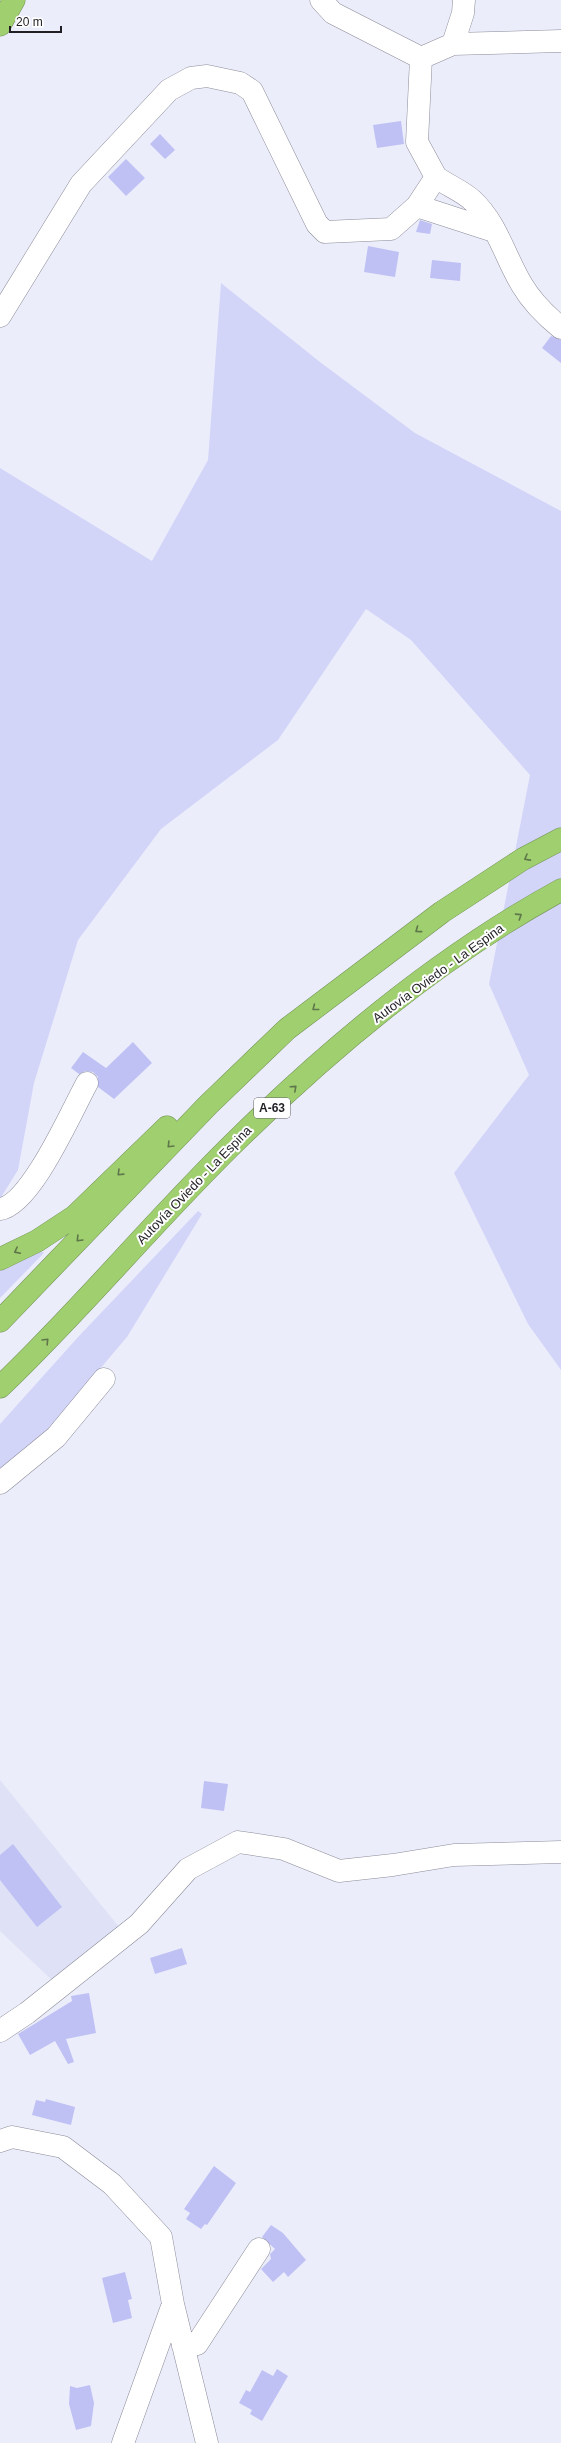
<svg xmlns="http://www.w3.org/2000/svg" width="561" height="2443" font-family="Arial,sans-serif">
  <style>
    .built { fill: #dfe1f6 }
    .green { fill: #d3d5f8 }
    .building { fill: #bfc1f4 }
    .lines { fill: none; stroke-linecap: round; stroke-linejoin: round }
    .minor-casing { stroke: #8b8c99; stroke-width: 23 }
    .highway-casing { stroke: #729155; stroke-width: 23 }
    .minor { stroke: #fff; stroke-width: 22 }
    .highway { stroke: #9fcf6f; stroke-width: 22 }
    .oneway { stroke: #5f774a }
    .labels { text-anchor: middle; dominant-baseline: central; stroke-width: 4; stroke-linejoin: round; paint-order: stroke }
    .shield { fill: #fff; stroke: #626266; stroke-width: 1 }
    .shield-label { font-size: 12px; font-weight: bold; fill: #1f1f24 }
    .street-label { font-size: 13px; fill: #1f1f24; stroke: #fff }
  </style>
  <rect width="100%" height="100%" fill="#ecedfb"/>
  <path class="built" d="M 0,1780 L 119,1927 L 53,1981 L 0,1931 Z"/>
  <path class="green" d="M 221,283 L 320,362 L 415,433 L 561,511 L 561,1370 L 528,1324 L 454,1173 L 529,1075 L 489,984 L 530,775 L 411,640 L 366,609 L 278,740 L 161,829 L 78,940 L 34,1083 L 18,1170 L 0,1199 L 0,468 L 152,561 L 208,460 Z
    M 198,1211 L 202,1214 L 127,1337 L 42,1437 L 0,1472 L 0,1424 L 79,1336 Z
    M 41,1251 L 44,1253 L 0,1298 L 0,1269 Z"/>
  <path class="building" d="M 401,121 L 404,144 L 377,148 L 373,125 Z
    M 160,134 L 175,150 L 165,159 L 150,144 Z
    M 126,159 L 145,178 L 126,196 L 108,177 Z
    M 420,220 L 432,224 L 430,234 L 416,232 Z
    M 368,246 L 399,252 L 395,277 L 364,272 Z
    M 432,260 L 461,263 L 460,281 L 430,278 Z
    M 551,336 L 561,340 L 561,363 L 542,348 Z
    M 133,1042 L 152,1063 L 114,1099 L 98,1087 L 98,1077 L 93,1072 L 86,1071 L 79,1074 L 71,1068 L 83,1052 L 106,1068 Z
    M 204,1781 L 228,1784 L 224,1811 L 201,1808 Z
    M 13,1844 L 62,1907 L 37,1927 L 0,1880 L 0,1855 Z
    M 182,1948 L 187,1964 L 155,1974 L 150,1958 Z
    M 89,1993 L 96,2033 L 66,2039 L 74,2062 L 68,2064 L 55,2041 L 30,2055 L 18,2034 L 72,2001 L 71,1996 Z
    M 46,2099 L 75,2107 L 71,2125 L 32,2115 L 36,2100 L 45,2102 Z
    M 214,2166 L 236,2183 L 207,2225 L 205,2224 L 201,2229 L 186,2219 L 190,2213 L 184,2209 Z
    M 271,2225 L 283,2233 L 306,2260 L 288,2277 L 284,2272 L 273,2282 L 261,2269 L 271,2259 L 270,2254 L 275,2249 L 262,2237 Z
    M 125,2272 L 132,2299 L 128,2300 L 132,2318 L 113,2323 L 102,2278 Z
    M 277,2369 L 288,2376 L 262,2421 L 250,2414 L 252,2410 L 239,2403 L 246,2390 L 250,2392 L 262,2370 L 273,2376 Z
    M 90,2385 L 94,2403 L 91,2426 L 76,2430 L 69,2404 L 70,2386 L 77,2388 Z"/>
  <g class="lines">
    <defs>
      <path id="minor" d="M 453,44 L 463,13 L 464,0
        M 421,58 L 453,44 L 561,41
        M 436,177 C 447,185 462,191 472,200 C 497,223 505,257 522,285 C 532,302 545,315 561,328
        M 417,206 L 494,231
        M 0,316 L 81,184 L 169,90 L 191,78 L 207,76 L 240,83 L 252,91 L 317,224 L 325,232 L 391,229 L 417,206 L 436,177 L 417,142 L 421,58 L 333,13 L 321,0
        M 0,1209 C 31,1205 72,1110 87,1083
        M 0,1483 L 56,1437 L 104,1379
        M 0,2031 L 27,2013 L 139,1924 L 188,1869 L 238,1842 L 284,1849 L 339,1871 L 393,1865 L 454,1855 L 561,1852
        M 0,2141 L 12,2137 L 63,2147 L 112,2184 L 161,2237 L 173,2304 L 207,2443
        M 183,2346 L 197,2344 L 259,2249
        M 123,2443 L 173,2304"/>
      <path id="highway" d="M 0,25 L 14,0
        M 0,1259 L 37,1241 L 75,1216 L 167,1127
        M 0,1321 L 208,1105 L 287,1029 L 442,912 L 523,859 L 561,839
        M 0,1387 C 84,1307 158,1216 241,1136 C 336,1043 444,954 561,890"/>
    </defs>
    <use href="#minor" class="minor-casing"/>
    <use href="#highway" class="highway-casing"/>
    <use href="#minor" class="minor"/>
    <use href="#highway" class="highway"/>
  </g>
  <defs><path id="oneway-chevron" d="M-2-3.5L2.5 0L-2 3.5" fill="none" stroke-width="1.6" stroke-linecap="round" stroke-linejoin="round"/></defs>
  <g class="oneway">
    <use href="#oneway-chevron" transform="translate(527 858) rotate(151)"/>
    <use href="#oneway-chevron" transform="translate(519 916) rotate(-33)"/>
    <use href="#oneway-chevron" transform="translate(418 930) rotate(144)"/>
    <use href="#oneway-chevron" transform="translate(315 1008) rotate(142)"/>
    <use href="#oneway-chevron" transform="translate(294 1088) rotate(-42)"/>
    <use href="#oneway-chevron" transform="translate(170 1145) rotate(134)"/>
    <use href="#oneway-chevron" transform="translate(120 1173) rotate(136)"/>
    <use href="#oneway-chevron" transform="translate(79 1239) rotate(134)"/>
    <use href="#oneway-chevron" transform="translate(17 1251) rotate(153)"/>
    <use href="#oneway-chevron" transform="translate(46 1341) rotate(-46)"/>
  </g>
  <g class="labels">
    <rect class="shield" x="254" y="1098" width="36" height="20" rx="3"/>
    <g class="shield-label">
      <text x="272" y="1108">A-63</text>
    </g>
    <g class="street-label">
      <text transform="translate(438 973) rotate(-36)">Autovía Oviedo - La Espina</text>
      <text transform="translate(194 1185) rotate(-46)">Autovía Oviedo - La Espina</text>
    </g>
  </g>
  <path d="M10 26v6h51v-6" fill="none" stroke="#1f1f24" stroke-width="2"/>
  <text x="16" y="26" font-size="12" fill="#1f1f24" stroke="#ffffff" stroke-width="3" paint-order="stroke">20 m</text>
</svg>
